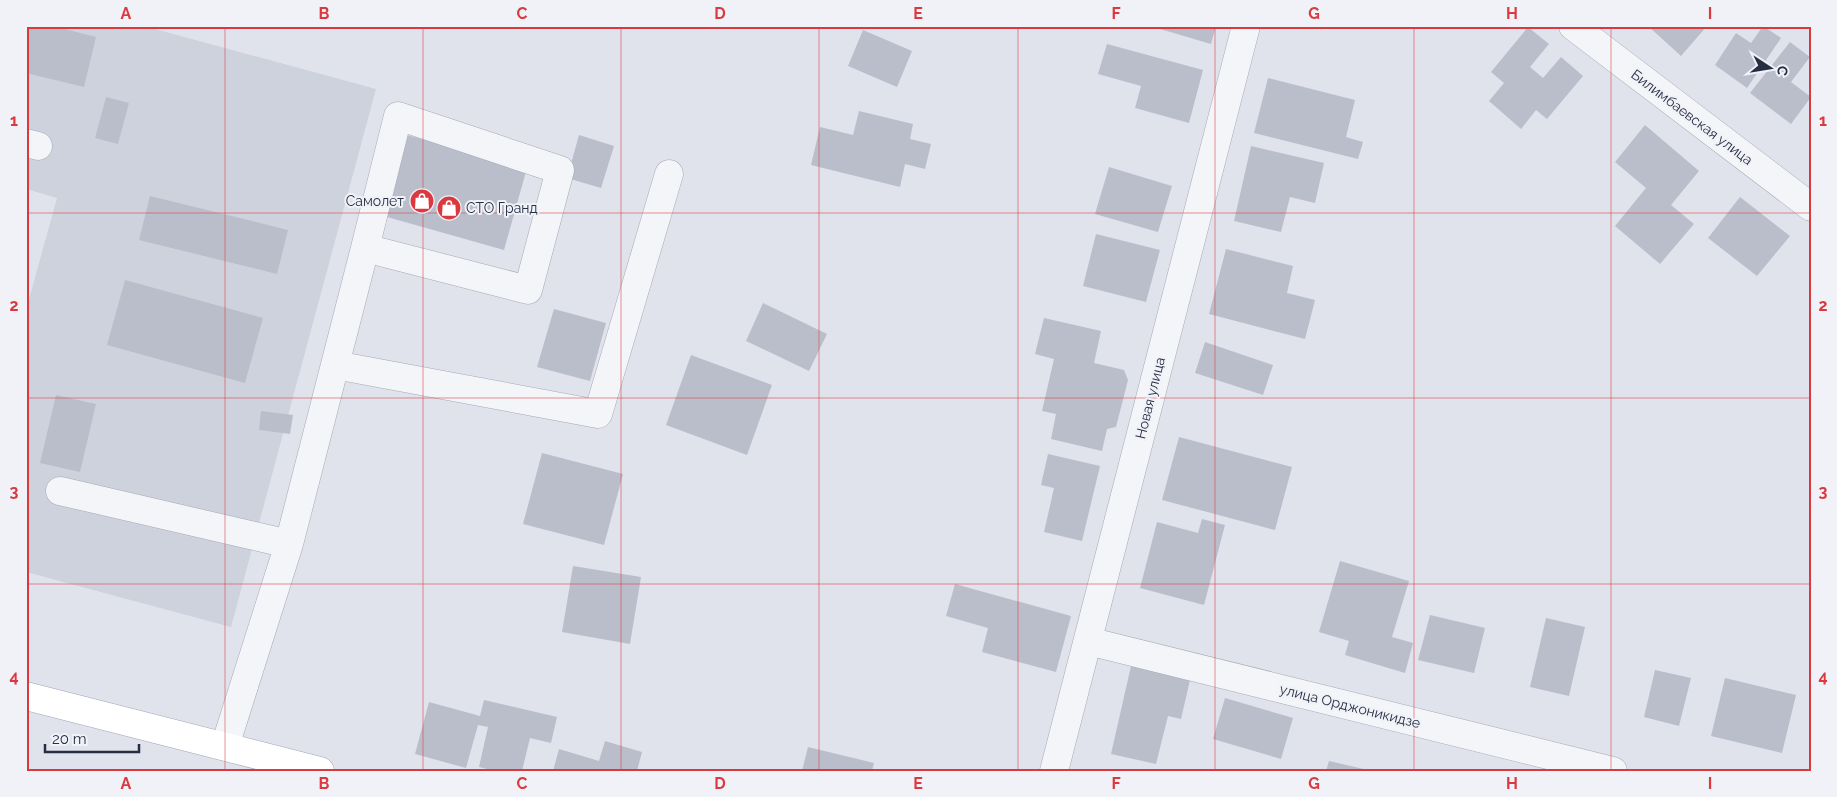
<svg xmlns="http://www.w3.org/2000/svg" width="1837" height="797" font-family="Raleway,sans-serif">
  <style>
    .built { fill: #ced2dd }
    .building { fill: #babecb }
    .lines { fill: none; stroke-linecap: round; stroke-linejoin: round }
    .minor-casing { stroke: #a5a9b6; stroke-width: 29 }
    .major-casing { stroke: #9ea6b7; stroke-width: 29 }
    .minor { stroke: #f3f5f8; stroke-width: 28 }
    .major { stroke: #fff; stroke-width: 28 }
    .grid { fill: none; stroke: #db3940; stroke-width: 1; stroke-opacity: 0.55 }
    .labels { text-anchor: middle; dominant-baseline: central; stroke-width: 4; stroke-linejoin: round; paint-order: stroke }
    .street-label { font-size: 14px; fill: #272e44; stroke: #f0f2f8 }
    .poi-label { font-size: 14px; fill: #272e44; stroke: #f0f2f8; text-anchor: end }
    .neatline { fill: none; stroke: #db3940; stroke-width: 2 }
    .grid-label { font-size: 16px; text-anchor: middle; font-weight: bold; fill: #db3940 }
  </style>
  <rect width="100%" height="100%" fill="#e0e3eb"/>
  <path class="built" d="M 26,26 L 144,26 L 376,89 L 231,627 L 26,572 L 26,310 L 57,198 L 26,189 Z"/>
  <path class="building" d="M 26,26 L 53,26 L 96,37 L 84,87 L 26,73 Z
    M 1150,26 L 1216,26 L 1211,44 Z
    M 1648,26 L 1707,26 L 1681,56 Z
    M 1763,26 L 1781,38 L 1747,88 L 1715,65 L 1736,33 L 1751,43 Z
    M 1528,27 L 1549,44 L 1530,67 L 1543,78 L 1561,57 L 1583,76 L 1547,119 L 1536,110 L 1521,129 L 1489,101 L 1504,83 L 1491,72 Z
    M 863,30 L 912,51 L 897,87 L 848,66 Z
    M 1790,42 L 1810,57 L 1791,82 L 1811,97 L 1791,124 L 1750,93 Z
    M 1107,44 L 1203,70 L 1189,123 L 1135,108 L 1141,86 L 1098,74 Z
    M 1268,78 L 1355,100 L 1346,137 L 1363,142 L 1358,159 L 1254,133 Z
    M 106,97 L 129,103 L 118,144 L 95,138 Z
    M 859,111 L 913,124 L 910,139 L 931,144 L 925,169 L 905,164 L 900,187 L 811,165 L 820,127 L 853,135 Z
    M 1645,125 L 1699,171 L 1671,205 L 1694,224 L 1660,264 L 1615,226 L 1646,188 L 1615,162 Z
    M 403,134 L 527,168 L 504,250 L 380,215 Z
    M 579,135 L 614,146 L 601,188 L 567,178 Z
    M 1251,146 L 1324,163 L 1315,203 L 1290,197 L 1281,232 L 1234,221 Z
    M 1109,167 L 1172,186 L 1158,232 L 1095,214 Z
    M 150,196 L 288,230 L 277,274 L 139,240 Z
    M 1740,197 L 1790,236 L 1757,276 L 1708,238 Z
    M 1096,234 L 1160,250 L 1146,302 L 1083,286 Z
    M 1226,249 L 1293,266 L 1287,293 L 1315,300 L 1305,339 L 1209,314 Z
    M 125,280 L 263,318 L 245,383 L 107,345 Z
    M 763,303 L 827,334 L 809,371 L 746,341 Z
    M 554,309 L 606,323 L 590,381 L 537,367 Z
    M 1044,318 L 1101,331 L 1094,363 L 1124,370 L 1128,380 L 1116,427 L 1107,429 L 1102,451 L 1051,439 L 1056,414 L 1042,411 L 1054,359 L 1035,354 Z
    M 1205,342 L 1273,365 L 1263,395 L 1195,373 Z
    M 691,355 L 772,385 L 747,455 L 666,425 Z
    M 56,395 L 96,404 L 80,472 L 40,463 Z
    M 261,411 L 293,415 L 290,434 L 259,430 Z
    M 1179,437 L 1292,467 L 1275,530 L 1162,500 Z
    M 542,453 L 623,474 L 604,545 L 523,524 Z
    M 1048,454 L 1100,466 L 1082,541 L 1044,532 L 1054,488 L 1041,485 Z
    M 1202,519 L 1225,525 L 1204,605 L 1140,588 L 1157,522 L 1198,533 Z
    M 1340,561 L 1409,581 L 1392,637 L 1413,643 L 1405,673 L 1345,655 L 1349,641 L 1319,632 Z
    M 573,566 L 641,577 L 630,644 L 562,632 Z
    M 955,584 L 1071,616 L 1056,672 L 982,652 L 988,628 L 946,616 Z
    M 1430,615 L 1485,628 L 1474,673 L 1418,660 Z
    M 1546,618 L 1585,627 L 1569,696 L 1530,687 Z
    M 1131,666 L 1190,680 L 1181,719 L 1168,716 L 1156,764 L 1111,754 Z
    M 1655,670 L 1691,678 L 1679,726 L 1644,717 Z
    M 1725,678 L 1796,695 L 1782,753 L 1711,736 Z
    M 1225,698 L 1293,718 L 1281,759 L 1213,739 Z
    M 484,700 L 557,717 L 551,743 L 530,738 L 522,771 L 495,771 L 479,767 L 488,727 L 478,725 L 466,768 L 415,754 L 429,702 L 480,716 Z
    M 605,741 L 642,752 L 637,771 L 553,771 L 559,749 L 599,761 Z
    M 808,747 L 874,763 L 872,771 L 802,771 Z
    M 1329,761 L 1368,770 L 1368,771 L 1326,771 Z"/>
  <g class="lines">
    <defs>
      <path id="minor" d="M 1573,26 L 1811,207
        M 26,143 L 38,146
        M 335,365 L 598,414 L 669,174
        M 60,491 L 289,544
        M 1088,641 L 1613,771
        M 225,746 L 289,544 L 365,248 L 528,290 L 560,170 L 398,116 L 365,248
        M 1054,771 L 1246,26"/>
      <path id="major" d="M 26,696 L 320,771"/>
    </defs>
    <use href="#minor" class="minor-casing"/>
    <use href="#major" class="major-casing"/>
    <use href="#minor" class="minor"/>
    <use href="#major" class="major"/>
  </g>
  <path class="grid" d="M 225,26 L 225,771M 423,26 L 423,771M 621,26 L 621,771M 819,26 L 819,771M 1018,26 L 1018,771M 1215,26 L 1215,771M 1414,26 L 1414,771M 1611,26 L 1611,771M 26,213 L 1811,213M 26,398 L 1811,398M 26,584 L 1811,584"/>
  <defs>
    <symbol id="shop-disc" viewBox="-11 -11 22 22"><circle r="9.5" fill="#db3940" stroke="#f0f2f8"/><path d="M-5-2.5h2.3a2.7 3.5 0 0 1 5.4 0H5L5.5 6h-11ZM-1.5-2.5h3a1.5 2.3 0 0 0-3 0Z" fill="#fff"/></symbol>
  </defs>
  <g fill-rule="evenodd">
    <use href="#shop-disc" x="408" y="187" width="28" height="28"/>
    <use href="#shop-disc" x="435" y="194" width="28" height="28"/>
  </g>
  <g class="labels">
    <g class="street-label">
      <text transform="translate(1692 117) rotate(37)">Билимбаевская улица</text>
      <text transform="translate(1150 398) rotate(-76)">Новая улица</text>
      <text transform="translate(1350 706) rotate(14)">улица Орджоникидзе</text>
    </g>
    <g class="poi-label">
      <text x="404" y="201">Самолет</text>
      <text x="466" y="208" text-anchor="start">СТО Гранд</text>
    </g>
  </g>
  <rect width="1837" height="797" fill="none" stroke="#f0f2f8" stroke-width="55"/>
  <g transform="translate(1770 68) rotate(102)" stroke="#f0f2f8" stroke-width="4" paint-order="stroke">
  <path d="M0-4L9 19L0 12L-9 19Z" fill="#272e44"/>
  <text y="-8" font-size="14" font-weight="bold" text-anchor="middle" fill="#272e44">С</text>
  </g>
  <path d="M45 744v8h94v-8" fill="none" stroke="#272e44" stroke-width="2.5"/>
  <text x="52" y="744" font-size="15" fill="#272e44" stroke="#f0f2f8" stroke-width="4" paint-order="stroke">20 m</text>
  <rect x="28" y="28" width="1782" height="742" class="neatline"/>
  <g class="grid-label">
    <text x="126" y="19">A</text>
    <text x="324" y="19">B</text>
    <text x="522" y="19">C</text>
    <text x="720" y="19">D</text>
    <text x="918" y="19">E</text>
    <text x="1116" y="19">F</text>
    <text x="1314" y="19">G</text>
    <text x="1512" y="19">H</text>
    <text x="1710" y="19">I</text>
    <text x="14" y="126">1</text>
    <text x="1823" y="126">1</text>
    <text x="14" y="311">2</text>
    <text x="1823" y="311">2</text>
    <text x="14" y="497">3</text>
    <text x="1823" y="497">3</text>
    <text x="14" y="682">4</text>
    <text x="1823" y="682">4</text>
    <text x="126" y="789">A</text>
    <text x="324" y="789">B</text>
    <text x="522" y="789">C</text>
    <text x="720" y="789">D</text>
    <text x="918" y="789">E</text>
    <text x="1116" y="789">F</text>
    <text x="1314" y="789">G</text>
    <text x="1512" y="789">H</text>
    <text x="1710" y="789">I</text>
  </g>
</svg>
